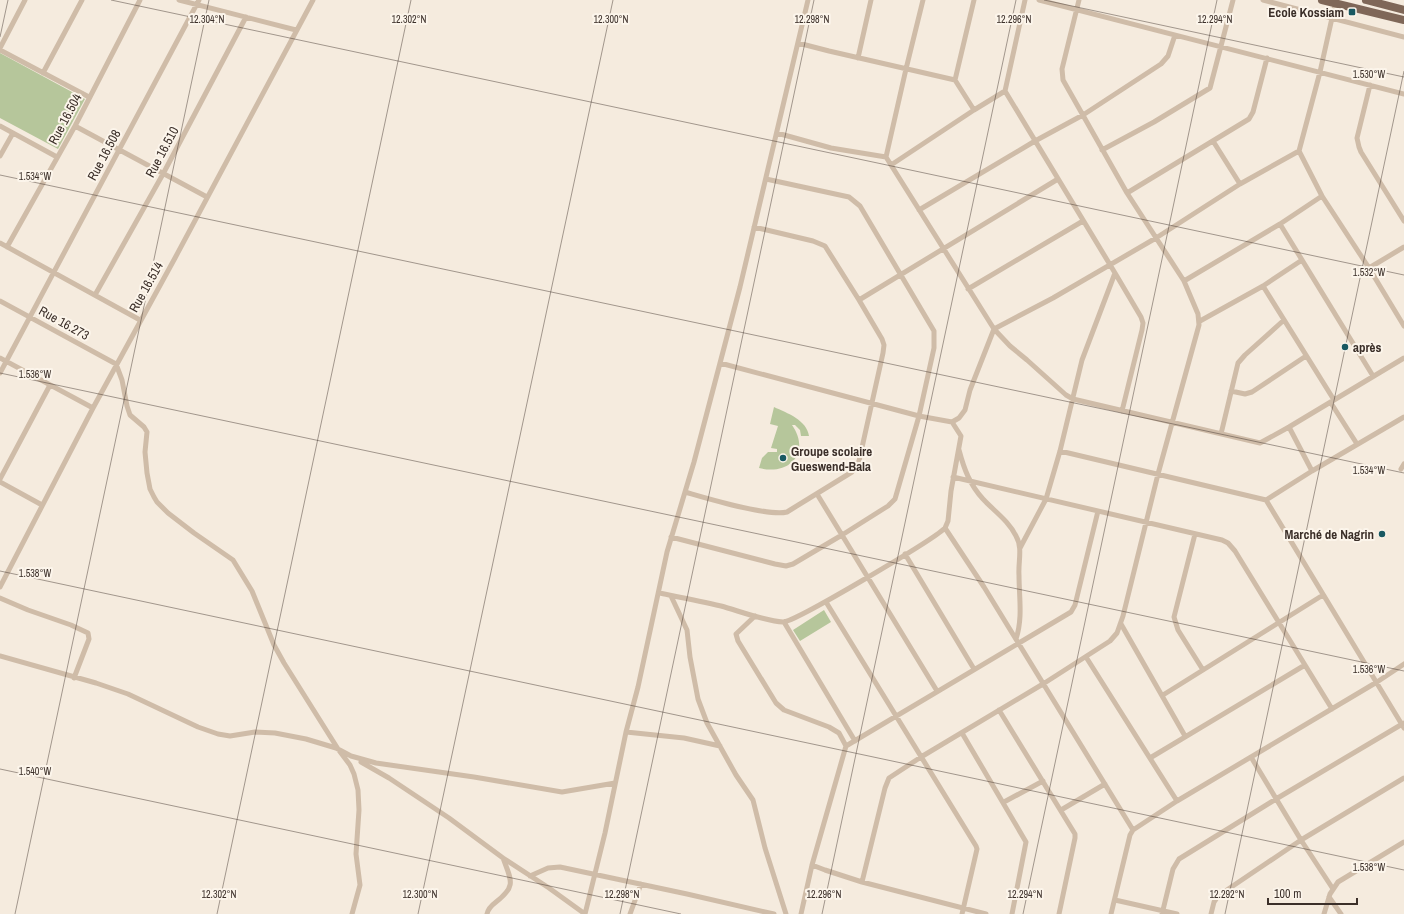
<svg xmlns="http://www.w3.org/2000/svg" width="1404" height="914" font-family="'Archivo Narrow',sans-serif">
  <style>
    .green { fill: #b6c69b }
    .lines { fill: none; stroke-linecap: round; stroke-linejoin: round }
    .minor { stroke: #cfbca8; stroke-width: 5 }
    .primary { stroke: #7f6758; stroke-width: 8 }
    .ticks { fill: none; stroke: #3b2f29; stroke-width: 1; stroke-opacity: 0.45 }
    .poi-dot { fill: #195962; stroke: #fcf5eb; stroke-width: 1.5 }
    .labels { text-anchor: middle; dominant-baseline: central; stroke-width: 4; stroke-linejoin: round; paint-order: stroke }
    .poi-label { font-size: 13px; font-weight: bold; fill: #3b2f29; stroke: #fcf5eb; text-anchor: end }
    .street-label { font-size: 13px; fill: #3b2f29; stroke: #fcf5eb }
    .ticks-label { font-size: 10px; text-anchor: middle; fill: #3b2f29; stroke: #fcf5eb; stroke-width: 4; stroke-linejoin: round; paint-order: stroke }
  </style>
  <rect width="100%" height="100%" fill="#f5ebde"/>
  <path class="green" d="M 0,53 L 85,99 L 58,149 L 0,118 Z
    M 774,407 C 787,413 807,420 809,436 L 801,436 L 800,430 L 795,425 L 792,425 C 811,452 790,476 759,468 L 762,458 L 768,452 L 777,452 L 777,449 L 771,448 L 778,426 L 770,424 Z
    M 824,610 L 831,622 L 800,641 L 793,630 Z"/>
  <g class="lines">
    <path class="minor" d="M 179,0 L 296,30
      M 923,0 L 906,69 L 886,157 L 994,329 L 1010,346 L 1027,360 L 1066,395 L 1073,399 L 1260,443 L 1289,427 L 1404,358
      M 1039,0 L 1404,94
      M 1263,0 L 1404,37
      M 1336,0 L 1320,72 L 1299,151 L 1322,196 L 1369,268 L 1404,326
      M 798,43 L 829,51 L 955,80 L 974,110
      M 0,48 L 25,0
      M 0,50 L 89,97
      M 858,58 L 871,0
      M 43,73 L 82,0
      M 955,80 L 974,0
      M 1370,85 L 1357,138 L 1359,147 L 1361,152 L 1404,221
      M 0,126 L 57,157
      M 75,126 L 207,197
      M 777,133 L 831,148 L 886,157
      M 1213,141 L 1240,184
      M 1102,150 L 1154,122 L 1210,88 L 1233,0
      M 0,156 L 13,133
      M 891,165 L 974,110 L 1005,91
      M 1127,193 L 1249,119 L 1253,112 L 1267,58
      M 919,210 L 1035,141 L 1083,115 L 1161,64 L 1168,56 L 1175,35
      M 1280,224 L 1373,376
      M 0,243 L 140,320
      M 7,247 L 75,126 L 140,0
      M 1369,268 L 1404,247
      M 1115,273 L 1141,317 L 1143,323 L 1142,330 L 1122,411
      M 1184,281 L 1280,224 L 1322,196
      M 1263,286 L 1334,400
      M 968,289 L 1083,221
      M 95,295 L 163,174 L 246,17
      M 859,300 L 1058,179
      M 0,301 L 116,364 L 122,380 L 127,406 L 130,415 L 144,427 L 147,432 L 145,452 L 147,473 L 150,489 L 154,497 L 157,502 L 168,513 L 194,533 L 233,560 L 252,591 L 274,645 L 284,663 L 338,749 L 350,765 L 354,774 L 358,790 L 359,810 L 356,854 L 360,885 L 352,914
      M 1200,321 L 1263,286 L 1302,260
      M 0,358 L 93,408
      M 720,363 L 919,416 L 952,422 L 959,418 L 965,410 L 970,390 L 994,329 L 1053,298 L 1156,238 L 1240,184 L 1299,151
      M 0,373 L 199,0
      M 1231,391 L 1245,394 L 1252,392 L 1306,356
      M 1331,403 L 1357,444
      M 1289,427 L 1312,471
      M 1221,434 L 1238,363 L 1245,355 L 1284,320
      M 959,450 C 964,469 970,485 983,499 C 994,511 1009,521 1016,536 C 1023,548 1018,562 1019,575 C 1019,597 1023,618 1016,639
      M 1060,451 L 1266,500 L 1404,728
      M 1401,469 L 1404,464
      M 953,477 L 1222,540 L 1228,543 L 1235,551 L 1332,709
      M 0,479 L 50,385
      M 0,482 L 42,505
      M 685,492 C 706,498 768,517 787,512 L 852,472 L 859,461 L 883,353 L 884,345 L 882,339 L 859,300 L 825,246 L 813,241 L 754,227
      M 817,494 L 937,691
      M 1266,500 L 1312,471 L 1404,417
      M 945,528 L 984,587 L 1133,830
      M 1195,534 L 1174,617 L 1178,630 L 1203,670
      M 671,537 L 775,564 L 786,566 L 793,564 L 842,535 L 888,506 L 895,499 L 919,416 L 934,348 L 934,331 L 860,206 L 849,197 L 766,179
      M 1020,548 L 1046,499 L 1060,451 L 1082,360 L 1115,273 L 1005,91 L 1025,0
      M 905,554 L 974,669
      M 0,587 L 93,408 L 175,258 L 313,0
      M 659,593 C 679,597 700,601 721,606 C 739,611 765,621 783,622 C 795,622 933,540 945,528 L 948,521 L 951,491 L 961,436 L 952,422
      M 671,596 L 687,630 L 690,657 L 698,699 L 707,723 L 736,775 L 753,800 L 765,848 L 786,914
      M 0,598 L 28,610 L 71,625 L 88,633 L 89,639 L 74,678
      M 826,602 L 976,846 L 977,849 L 962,914
      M 755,616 L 736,634 L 738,641 L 776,703 L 784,710 L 829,727 L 839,733 L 846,746 L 812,865 L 801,914
      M 784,622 L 855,741
      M 1121,624 L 1185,736
      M 0,656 L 96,683 L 128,694 L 198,727 L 218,734 L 230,736 L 255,732 L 275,733 L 306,739 L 336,748 L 351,756 L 376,763 L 474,777 L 562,792 L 615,783
      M 1086,657 L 1177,801
      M 1163,695 L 1323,595
      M 999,710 L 1075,834 L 1075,838 L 1059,914
      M 626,732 L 684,738 L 720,746
      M 962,733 L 1026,842 L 1012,914
      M 846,746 L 1071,612 L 1075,605 L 1098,511
      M 1251,757 L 1301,840 L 1333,889
      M 1150,758 L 1305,665
      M 361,762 L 389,778 L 449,818 L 503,858 L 549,888 L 585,914
      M 1004,802 L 1043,781
      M 1061,810 L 1105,784
      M 812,865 L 825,870 L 862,882 L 986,914
      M 530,876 L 548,868 L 560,867 L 687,894 L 774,914
      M 862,882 L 885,788 L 889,778 L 921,757 L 1043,684 L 1110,641 L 1117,633 L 1123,616 L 1158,474 L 1199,325 L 1198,314 L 1184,281 L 1127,193 L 1063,80 L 1062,69 L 1079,0
      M 1329,897 L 1341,914
      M 1115,900 L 1177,914
      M 487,914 C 488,909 492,905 496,902 C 517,886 511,880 503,858
      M 585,914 L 605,833 L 626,732 L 638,687 L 667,552 L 694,462 L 740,287 L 808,0
      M 630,914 L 641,884
      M 1111,914 L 1130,835 L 1133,830 L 1177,801 L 1377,682 L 1404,664
      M 1162,914 L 1173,869 L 1179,859 L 1276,799 L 1404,723
      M 1211,914 L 1214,902 L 1218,896 L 1301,840 L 1404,778
      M 1324,914 L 1330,894 L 1338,882 L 1404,842"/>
    <path class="primary" d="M 1322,0 L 1404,20
      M 1366,0 L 1404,10"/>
  </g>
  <path class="ticks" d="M 111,0 L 1404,275M 1044,0 L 1404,77M 0,37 L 8,0M 0,175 L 1404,473M 0,373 L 1404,671M 0,571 L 1404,870M 0,769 L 681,914M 15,914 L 209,0M 217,914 L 411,0M 418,914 L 613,0M 620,914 L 814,0M 822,914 L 1016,0M 1023,914 L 1217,0M 1225,914 L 1404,71"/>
  <g class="poi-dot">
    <rect x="1348" y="8" width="8" height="8" rx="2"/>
    <circle cx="1345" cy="347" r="4"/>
    <circle cx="783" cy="458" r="4"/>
    <circle cx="1382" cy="534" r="4"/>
  </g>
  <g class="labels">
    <g class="poi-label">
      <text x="1344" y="12">Ecole Kossiam</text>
      <text x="1353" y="347" text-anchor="start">après</text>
      <text x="791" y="451" text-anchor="start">Groupe scolaire<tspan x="791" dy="15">Gueswend-Bala</tspan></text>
      <text x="1374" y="534">Marché de Nagrin</text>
    </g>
    <g class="street-label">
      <text transform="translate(65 119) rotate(-62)">Rue 16.504</text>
      <text transform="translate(162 152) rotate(-62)">Rue 16.510</text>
      <text transform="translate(104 155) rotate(-62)">Rue 16.508</text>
      <text transform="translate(146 287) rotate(-61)">Rue 16.514</text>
      <text transform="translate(64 323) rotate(29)">Rue 16.273</text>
    </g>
  </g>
  <g class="ticks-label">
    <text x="207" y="23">12.304°N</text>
    <text x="409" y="23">12.302°N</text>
    <text x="611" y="23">12.300°N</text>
    <text x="812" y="23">12.298°N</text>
    <text x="1014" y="23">12.296°N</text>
    <text x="1215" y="23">12.294°N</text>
    <text x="1369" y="78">1.530°W</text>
    <text x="35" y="180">1.534°W</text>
    <text x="1369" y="276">1.532°W</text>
    <text x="35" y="378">1.536°W</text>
    <text x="1369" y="474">1.534°W</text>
    <text x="35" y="577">1.538°W</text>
    <text x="1369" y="673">1.536°W</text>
    <text x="35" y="775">1.540°W</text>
    <text x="1369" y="871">1.538°W</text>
    <text x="219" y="898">12.302°N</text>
    <text x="420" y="898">12.300°N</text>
    <text x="622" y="898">12.298°N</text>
    <text x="824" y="898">12.296°N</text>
    <text x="1025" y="898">12.294°N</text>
    <text x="1227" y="898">12.292°N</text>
  </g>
  <path d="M1268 898v6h89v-6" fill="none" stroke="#3b2f29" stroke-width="2"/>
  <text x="1274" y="898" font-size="12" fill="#3b2f29" stroke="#fcf5eb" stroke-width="3" paint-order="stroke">100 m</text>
</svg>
